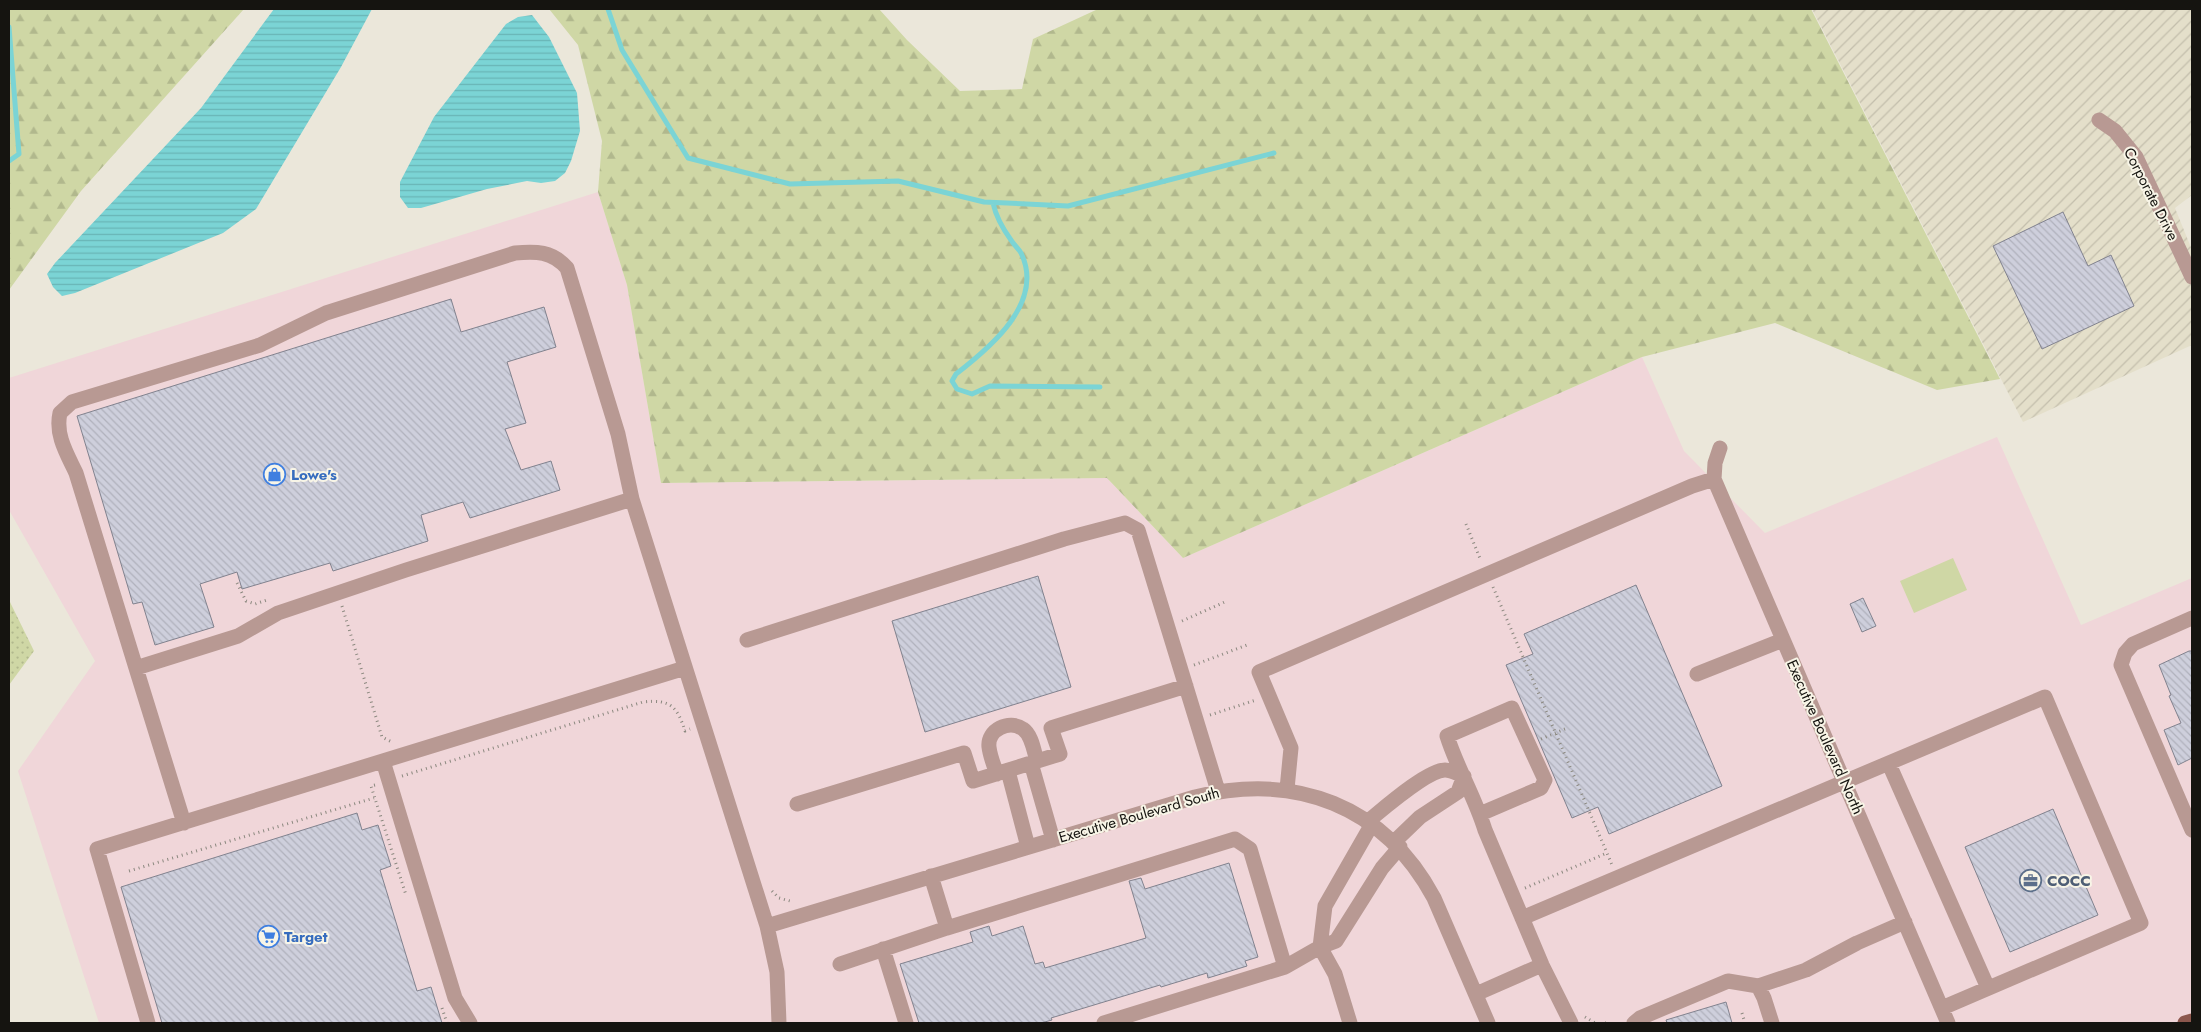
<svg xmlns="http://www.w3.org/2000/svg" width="2201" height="1032" font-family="Jost,sans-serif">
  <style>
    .commercial { fill: #f0d6d9 }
    .industrial { fill: url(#industrial-furrows) }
    .grass { fill: url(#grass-dots) }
    .forest { fill: url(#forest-firs) }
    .garden { fill: #cfd7a5 }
    .water { fill: url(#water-rules) }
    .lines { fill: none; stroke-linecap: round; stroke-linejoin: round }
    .stream { stroke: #7bd4d5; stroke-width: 5 }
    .building { fill: url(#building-back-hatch); stroke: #81828e }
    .path { stroke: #8b887f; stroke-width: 3; stroke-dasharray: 1 4; stroke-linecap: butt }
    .minor { stroke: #b89993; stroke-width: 15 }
    .major { stroke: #8c574d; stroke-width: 15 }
    .labels { text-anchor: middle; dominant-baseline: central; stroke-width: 4; stroke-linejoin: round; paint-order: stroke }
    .street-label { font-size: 15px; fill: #151410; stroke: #f8f5e7 }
    .shop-label { font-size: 15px; font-weight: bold; fill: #366cbe; stroke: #f8f5e7; text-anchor: start }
    .service-label { font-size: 15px; font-weight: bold; fill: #4e5e75; stroke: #f8f5e7; text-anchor: start }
  </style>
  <defs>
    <pattern id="industrial-furrows" width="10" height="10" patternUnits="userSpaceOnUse" patternTransform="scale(1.25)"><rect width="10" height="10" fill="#e4dfca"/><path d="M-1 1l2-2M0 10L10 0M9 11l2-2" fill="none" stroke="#c3beac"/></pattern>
    <pattern id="grass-dots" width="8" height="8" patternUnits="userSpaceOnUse" patternTransform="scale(1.25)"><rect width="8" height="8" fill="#cfd7a5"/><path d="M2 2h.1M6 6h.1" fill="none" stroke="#b1b88d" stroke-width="1.8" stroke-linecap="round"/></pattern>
    <pattern id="forest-firs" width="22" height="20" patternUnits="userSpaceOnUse" patternTransform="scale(1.25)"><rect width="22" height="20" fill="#cfd7a5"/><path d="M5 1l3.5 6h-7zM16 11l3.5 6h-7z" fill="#b1b88d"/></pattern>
    <pattern id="water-rules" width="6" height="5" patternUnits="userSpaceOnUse" patternTransform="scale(1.25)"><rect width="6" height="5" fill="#7bd4d5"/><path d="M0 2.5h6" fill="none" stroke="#69b5b6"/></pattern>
    <pattern id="building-back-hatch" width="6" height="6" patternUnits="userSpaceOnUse" patternTransform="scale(1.25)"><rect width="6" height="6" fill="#cecfdc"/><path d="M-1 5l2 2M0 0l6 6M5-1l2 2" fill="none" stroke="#b0b1bc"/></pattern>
  </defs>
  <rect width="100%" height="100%" fill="#ebe7da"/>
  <path class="commercial" d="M 598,192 L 627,285 L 661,483 L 1107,478 L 1183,558 L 1642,357 L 1684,451 L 1765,533 L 1997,437 L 2081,625 L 2192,578 L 2192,1023 L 99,1023 L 18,771 L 95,661 L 9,510 L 9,378 Z"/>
  <path class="industrial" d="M 1812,9 L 2192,9 L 2192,195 L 2175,208 L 2192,250 L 2192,345 L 2023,422 Z"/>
  <path class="grass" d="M 9,600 L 34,651 L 9,685 Z"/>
  <path class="forest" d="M 9,9 L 244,9 L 81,191 L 9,290 Z
    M 549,9 L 879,9 L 907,40 L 960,91 L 1022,89 L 1033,39 L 1098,9 L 1811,9 L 2000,379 L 1937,390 L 1775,323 L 1642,357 L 1183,558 L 1107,478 L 661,483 L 627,285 L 598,192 L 602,141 L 578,45 Z"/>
  <path class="garden" d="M 1953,558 L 1967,590 L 1914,613 L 1900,581 Z"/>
  <path class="water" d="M 274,9 L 372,9 L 341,67 L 256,209 L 223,233 L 75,293 L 62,296 L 53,287 L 47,274 L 55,263 L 201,108 Z
    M 532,15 L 549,37 L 577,93 L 580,131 L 571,161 L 565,173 L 555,181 L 541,183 L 527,181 L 487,189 L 421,208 L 408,208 L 400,197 L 400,182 L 434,117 L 506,24 L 518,17 Z"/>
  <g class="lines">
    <path class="stream" d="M 608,9 L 622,50 L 688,158 L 790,184 L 898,181 L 984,202 L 1068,206 L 1274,153
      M 9,27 L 19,154 L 9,161
      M 993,203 C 996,217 1003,229 1011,240 C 1014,245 1018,248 1021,253 C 1045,302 991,347 956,374 L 952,381 L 957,389 L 972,394 L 990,386 L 1100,387"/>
  </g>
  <path class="building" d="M 2063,212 L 2088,266 L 2111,255 L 2134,306 L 2042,349 L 1993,246 Z
    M 451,299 L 461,332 L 544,307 L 556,347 L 507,362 L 526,423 L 505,429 L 521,470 L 551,461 L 560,490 L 470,518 L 463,502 L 421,515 L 428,541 L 333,571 L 330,563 L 242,589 L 237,572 L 200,584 L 214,627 L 155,645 L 142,602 L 133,604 L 77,416 Z
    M 1038,576 L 1071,687 L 925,732 L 892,621 Z
    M 1636,585 L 1722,786 L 1609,834 L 1598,807 L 1572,818 L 1506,665 L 1533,654 L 1524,634 Z
    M 1863,598 L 1876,626 L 1862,632 L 1850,604 Z
    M 2189,651 L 2192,651 L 2192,758 L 2178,765 L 2164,730 L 2181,723 L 2169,696 L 2171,695 L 2159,665 Z
    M 2053,809 L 2098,915 L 2010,952 L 1965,847 Z
    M 357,813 L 362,830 L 378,825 L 391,866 L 380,870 L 417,991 L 431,987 L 442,1023 L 162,1023 L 121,887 Z
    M 1229,863 L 1258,957 L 1245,961 L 1247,966 L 1208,978 L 1207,973 L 1161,987 L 1160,985 L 1051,1018 L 1052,1020 L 1041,1023 L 919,1023 L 900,964 L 973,942 L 970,932 L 989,926 L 992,936 L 1023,926 L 1035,964 L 1043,962 L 1045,968 L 1146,938 L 1129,881 L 1141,878 L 1145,889 Z
    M 1726,1002 L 1732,1023 L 1667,1023 L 1666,1020 Z"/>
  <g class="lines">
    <path class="path" d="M 1466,524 L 1481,561
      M 237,583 L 246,601 L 255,604 L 267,600
      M 1493,587 L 1607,853
      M 342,606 L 382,737 L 392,742
      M 1182,621 L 1227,601
      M 1194,665 L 1247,645
      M 1210,715 L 1256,700
      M 1541,739 L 1565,729
      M 402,776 L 643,702 C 670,699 677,706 685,731 L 690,729
      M 375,785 L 371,786 L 406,895
      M 129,871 L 374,798
      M 1525,888 L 1607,853 L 1612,865
      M 772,891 L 779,898 L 790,901
      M 442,1008 L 447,1023
      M 1742,1013 L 1745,1023
      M 1585,1017 L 1595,1023
      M 1605,1023 L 1607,1023"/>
    <path class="minor" d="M 2099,120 L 2115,131 L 2136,157 L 2192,277
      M 1720,448 L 1715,463 L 1714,479 L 1948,1023
      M 2192,618 L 2133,644 L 2125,653 L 2121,665 L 2192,830
      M 747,640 L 1064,539 L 1125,523 L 1138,530 L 1218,791
      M 136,668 L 76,473 C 67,454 55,435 60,413 L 72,402 L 260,345 L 326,313 L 515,253 C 536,251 552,251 567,268 L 618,434 L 632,499
      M 1697,674 L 1783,640
      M 383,761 L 455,998 L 470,1023
      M 1031,763 L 1053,840
      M 1889,764 L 1988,988
      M 1008,771 L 1028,847
      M 997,774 C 994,766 990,756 989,747 C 987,730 1009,719 1023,729 C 1032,735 1034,752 1037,761
      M 1287,789 L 1291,748 L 1259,672 L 1692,486 L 1714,479
      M 797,804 L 964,753 L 973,781 L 1060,754 L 1051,728 L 1186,686
      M 1480,814 L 1541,788 L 1545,780 L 1512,708 L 1447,736 C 1457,768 1475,797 1485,830 L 1542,965 L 1571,1023
      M 1367,822 C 1382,810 1427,770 1445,770 C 1451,770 1458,774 1464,776 L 1458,792 L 1420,817 L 1394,842
      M 184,823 L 136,668 L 238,636 L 278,613 L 406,570 L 632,499 L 767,926 L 777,972 L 779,1023
      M 1372,824 L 1325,906 L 1320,947 L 1336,941 L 1382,868 L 1400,847
      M 1522,918 L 2045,697 L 2141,923 L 1942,1008
      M 767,926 L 1195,797 C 1295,772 1384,805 1434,898 L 1488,1023
      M 947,928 L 1235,839 L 1250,849 L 1285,967
      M 883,949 L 906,1023
      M 840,964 L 947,928 L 931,876
      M 1758,986 L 1764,998 L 1772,1023
      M 1476,994 L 1542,965
      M 148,1023 L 97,849 L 685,668
      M 1104,1023 L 1285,967 L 1320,947 L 1335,974 L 1350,1023
      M 1634,1023 L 1640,1018 L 1728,981 L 1758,986 L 1806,970 L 1857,943 L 1905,922"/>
    <path class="major" d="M 2185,1023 L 2192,1021"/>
  </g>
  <defs>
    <symbol id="shop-ring" viewBox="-11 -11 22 22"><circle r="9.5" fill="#f8f5e7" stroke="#3f7fe0" stroke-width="1.5"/><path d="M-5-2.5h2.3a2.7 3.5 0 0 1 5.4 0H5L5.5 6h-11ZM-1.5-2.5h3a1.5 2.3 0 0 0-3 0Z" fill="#3f7fe0"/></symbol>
    <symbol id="office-ring" viewBox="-11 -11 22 22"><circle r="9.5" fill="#f8f5e7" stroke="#5c6f8a" stroke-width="1.5"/><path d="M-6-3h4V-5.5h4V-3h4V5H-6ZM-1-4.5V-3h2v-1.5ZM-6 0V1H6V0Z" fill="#5c6f8a"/></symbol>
    <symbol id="supermarket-ring" viewBox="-11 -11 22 22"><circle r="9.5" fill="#f8f5e7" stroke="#3f7fe0" stroke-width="1.5"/><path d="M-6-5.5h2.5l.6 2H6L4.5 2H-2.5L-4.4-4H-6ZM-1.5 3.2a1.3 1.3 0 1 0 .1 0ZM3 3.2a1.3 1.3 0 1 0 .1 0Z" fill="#3f7fe0"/></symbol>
  </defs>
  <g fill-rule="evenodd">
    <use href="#shop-ring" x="262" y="462" width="25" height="25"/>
    <use href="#office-ring" x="2018" y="868" width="25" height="25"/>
    <use href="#supermarket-ring" x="256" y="924" width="25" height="25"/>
  </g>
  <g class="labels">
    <g class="street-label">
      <text transform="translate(2151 194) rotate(63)">Corporate Drive</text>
      <text transform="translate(1825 737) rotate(66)">Executive Boulevard North</text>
      <text transform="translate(1139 815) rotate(-16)">Executive Boulevard South</text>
    </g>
    <g class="shop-label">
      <text x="291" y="475">Lowe's</text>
      <text x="284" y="937">Target</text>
    </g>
    <g class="service-label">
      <text x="2047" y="881">COCC</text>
    </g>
  </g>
  <rect width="2201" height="1032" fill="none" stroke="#151410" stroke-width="20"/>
</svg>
